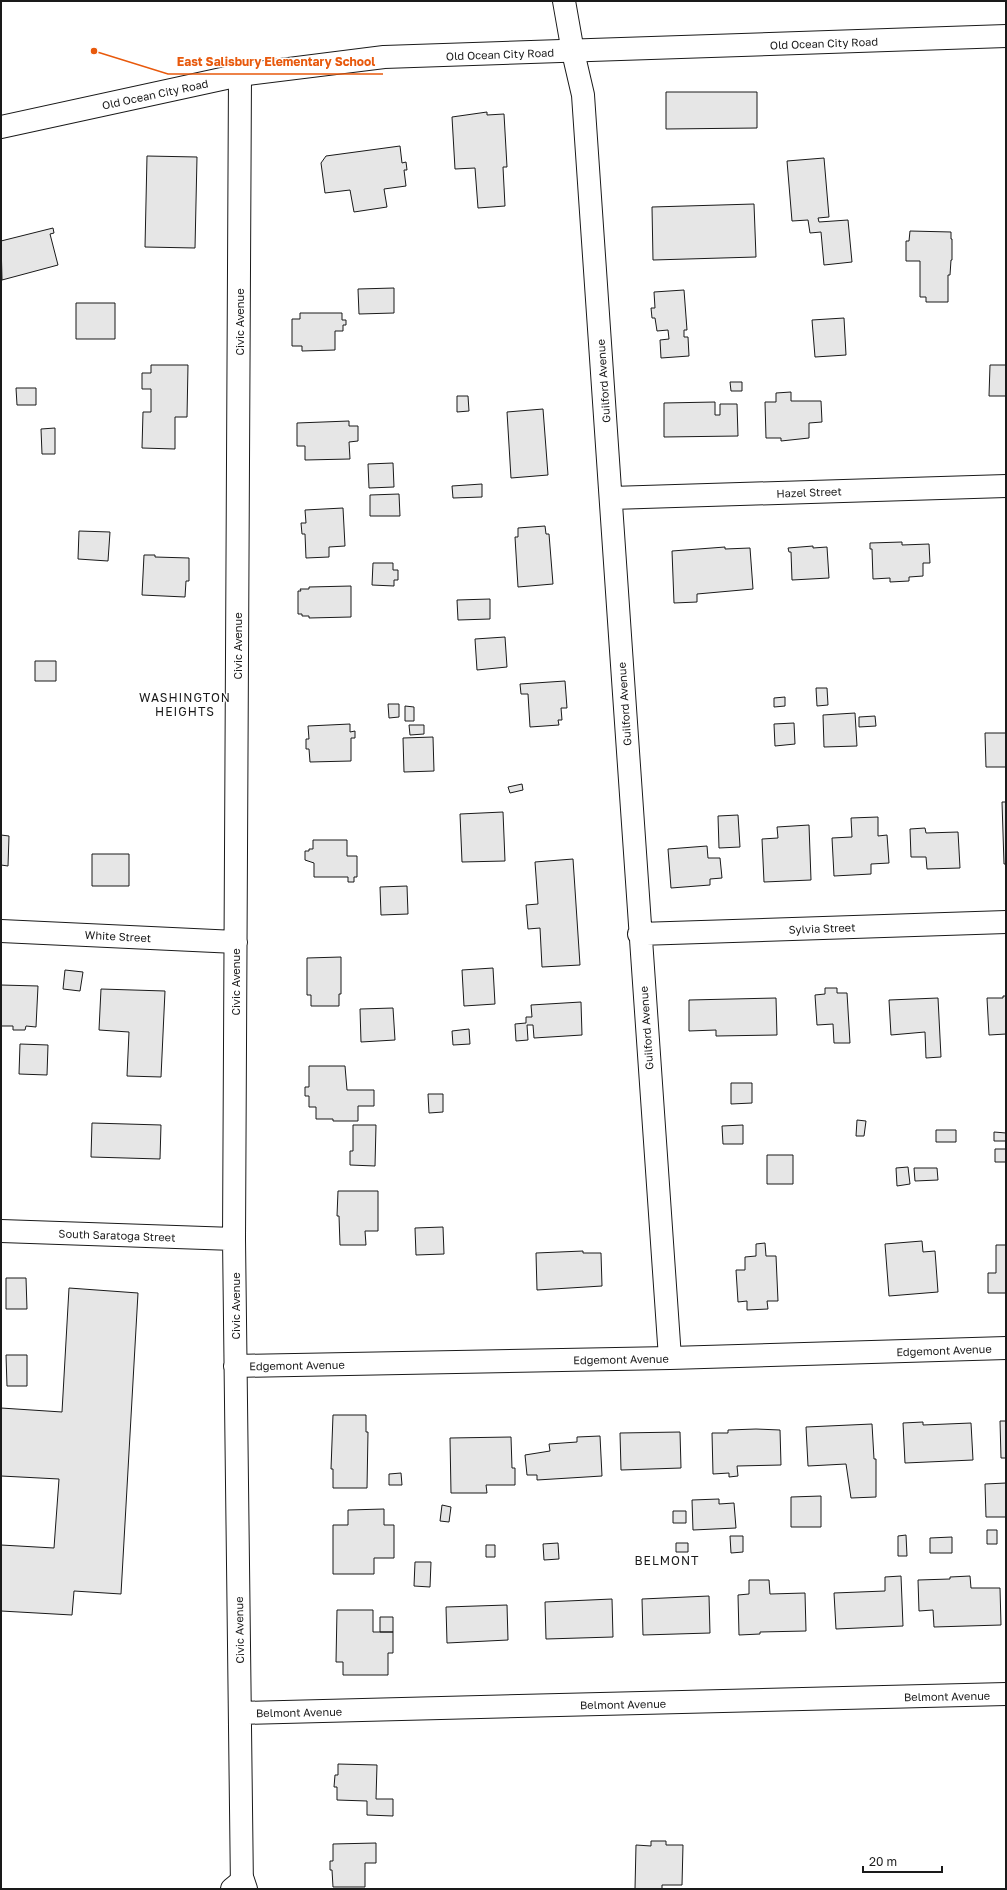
<svg xmlns="http://www.w3.org/2000/svg" width="1007" height="1890" font-family="'Golos Text',sans-serif">
  <style>
    .building { fill: #e6e6e6; stroke: #1a1a1a }
    .lines { fill: none; stroke-linecap: round; stroke-linejoin: round }
    .minor-casing { stroke: #1a1a1a; stroke-width: 24 }
    .major-casing { stroke: #1a1a1a; stroke-width: 24 }
    .minor { stroke: #fff; stroke-width: 22 }
    .major { stroke: #fff; stroke-width: 22 }
    .labels { text-anchor: middle; dominant-baseline: central; stroke-width: 3; stroke-linejoin: round; paint-order: stroke }
    .street-label { font-size: 11px; fill: #1a1a1a; stroke: #fff }
    .neighbourhood-label { font-size: 12px; letter-spacing: 1px; fill: #1a1a1a; stroke: #fff }
    .leader { fill: none; stroke: #e8590c; stroke-width: 1.5 }
    .callout-dot { fill: #e8590c; stroke: #fff; stroke-width: 1.5 }
    .callout-label { font-size: 12px; text-anchor: middle; font-weight: bold; fill: #e8590c; stroke: #fff; stroke-width: 3; stroke-linejoin: round; paint-order: stroke }
  </style>
  <rect width="100%" height="100%" fill="#fff"/>
  <path class="building" d="M 666,92 L 757,92 L 757,128 L 666,129 Z
    M 487,112 L 487,115 L 504,114 L 507,167 L 503,167 L 505,206 L 478,208 L 475,168 L 455,169 L 452,117 Z
    M 400,146 L 402,163 L 406,162 L 407,170 L 404,170 L 406,186 L 384,189 L 387,207 L 354,212 L 350,190 L 325,193 L 321,163 L 326,156 Z
    M 147,156 L 197,157 L 195,248 L 145,247 Z
    M 824,158 L 829,217 L 818,218 L 819,222 L 848,220 L 852,262 L 824,265 L 821,232 L 810,233 L 808,220 L 792,221 L 787,161 Z
    M 754,204 L 756,257 L 653,260 L 652,207 Z
    M 53,228 L 54,233 L 50,234 L 58,265 L 2,280 L 1,241 Z
    M 910,231 L 951,232 L 951,239 L 952,239 L 952,260 L 951,260 L 950,275 L 948,275 L 948,302 L 926,302 L 926,297 L 920,297 L 920,261 L 906,261 L 906,241 L 909,241 Z
    M 394,288 L 394,313 L 359,314 L 358,289 Z
    M 684,290 L 687,330 L 684,330 L 684,337 L 688,337 L 689,356 L 661,358 L 660,340 L 669,339 L 668,330 L 657,331 L 655,318 L 652,318 L 651,308 L 655,308 L 654,292 Z
    M 76,303 L 115,303 L 115,339 L 76,339 Z
    M 300,313 L 342,313 L 342,320 L 346,320 L 346,325 L 343,325 L 343,331 L 335,331 L 335,350 L 302,351 L 302,346 L 292,346 L 292,319 L 300,319 Z
    M 844,318 L 846,355 L 815,357 L 812,320 Z
    M 151,365 L 188,365 L 187,417 L 175,417 L 175,449 L 142,448 L 143,412 L 151,412 L 151,389 L 142,389 L 142,373 L 151,373 Z
    M 990,365 L 1006,365 L 1006,396 L 989,396 Z
    M 730,382 L 742,382 L 742,391 L 731,391 Z
    M 16,388 L 36,388 L 36,405 L 17,405 Z
    M 791,392 L 791,401 L 821,401 L 822,422 L 809,423 L 809,438 L 781,441 L 781,438 L 766,438 L 765,402 L 776,402 L 776,393 Z
    M 457,396 L 468,396 L 469,411 L 457,412 Z
    M 715,402 L 715,415 L 720,415 L 720,404 L 737,404 L 738,436 L 664,437 L 664,403 Z
    M 543,409 L 548,475 L 511,478 L 507,412 Z
    M 349,421 L 349,426 L 358,426 L 358,441 L 349,442 L 350,459 L 305,460 L 305,446 L 297,446 L 297,423 Z
    M 55,428 L 55,454 L 42,454 L 41,429 Z
    M 393,463 L 394,487 L 369,488 L 368,464 Z
    M 482,484 L 482,497 L 453,498 L 452,486 Z
    M 399,494 L 400,516 L 370,516 L 370,495 Z
    M 343,508 L 345,546 L 329,547 L 329,557 L 306,558 L 305,534 L 302,534 L 301,523 L 306,523 L 305,510 Z
    M 545,526 L 546,534 L 549,534 L 553,584 L 518,587 L 515,537 L 518,537 L 518,528 Z
    M 79,531 L 110,532 L 108,561 L 78,559 Z
    M 902,542 L 902,545 L 929,544 L 930,563 L 923,563 L 923,576 L 909,577 L 909,581 L 890,582 L 890,578 L 873,579 L 872,549 L 870,549 L 870,543 Z
    M 813,546 L 813,548 L 827,547 L 829,578 L 792,580 L 791,552 L 789,552 L 788,548 Z
    M 725,547 L 725,549 L 750,548 L 753,589 L 697,594 L 697,602 L 674,603 L 672,551 Z
    M 144,555 L 155,555 L 155,557 L 189,558 L 189,581 L 186,581 L 185,597 L 142,595 Z
    M 373,563 L 393,563 L 393,570 L 398,570 L 398,580 L 394,580 L 394,586 L 372,585 Z
    M 351,586 L 351,617 L 309,618 L 309,616 L 302,616 L 302,614 L 298,614 L 298,591 L 301,591 L 300,589 L 309,589 L 309,587 Z
    M 490,599 L 490,619 L 458,620 L 457,600 Z
    M 505,637 L 507,667 L 477,670 L 475,639 Z
    M 35,661 L 56,661 L 56,681 L 35,681 Z
    M 565,681 L 567,708 L 561,708 L 562,720 L 558,720 L 559,725 L 530,727 L 528,694 L 521,694 L 520,684 Z
    M 816,688 L 827,688 L 828,705 L 817,706 Z
    M 785,697 L 785,706 L 774,707 L 774,698 Z
    M 388,704 L 399,704 L 399,717 L 389,718 Z
    M 405,706 L 414,707 L 414,721 L 405,721 Z
    M 855,713 L 857,746 L 824,747 L 823,715 Z
    M 875,716 L 876,726 L 859,727 L 859,717 Z
    M 794,723 L 795,744 L 775,746 L 774,724 Z
    M 350,724 L 350,732 L 355,731 L 355,738 L 351,738 L 351,761 L 310,762 L 309,749 L 306,749 L 306,739 L 309,739 L 308,726 Z
    M 409,725 L 424,725 L 424,734 L 410,735 Z
    M 985,733 L 1006,733 L 1006,767 L 986,767 Z
    M 433,737 L 434,771 L 404,772 L 403,738 Z
    M 522,784 L 523,790 L 510,793 L 508,787 Z
    M 1002,802 L 1006,802 L 1006,864 L 1004,864 Z
    M 503,812 L 505,861 L 462,862 L 460,814 Z
    M 738,815 L 740,847 L 719,848 L 718,816 Z
    M 878,817 L 878,836 L 887,835 L 889,863 L 871,864 L 871,874 L 834,876 L 832,838 L 852,837 L 851,818 Z
    M 809,825 L 811,880 L 764,882 L 762,839 L 778,838 L 777,827 Z
    M 925,828 L 926,833 L 958,832 L 960,868 L 927,869 L 926,857 L 911,857 L 910,829 Z
    M 1,835 L 9,836 L 8,866 L 1,865 Z
    M 313,840 L 347,840 L 347,856 L 357,856 L 357,877 L 354,877 L 354,882 L 348,882 L 348,877 L 314,877 L 314,863 L 305,860 L 305,851 L 309,851 L 309,849 L 313,849 Z
    M 707,846 L 708,858 L 720,858 L 722,878 L 710,879 L 710,885 L 671,888 L 668,849 Z
    M 92,854 L 129,854 L 129,886 L 92,886 Z
    M 573,859 L 580,965 L 542,967 L 540,928 L 528,929 L 526,905 L 538,904 L 535,862 Z
    M 407,886 L 408,914 L 381,915 L 380,887 Z
    M 341,957 L 341,994 L 339,994 L 339,1006 L 311,1006 L 311,995 L 307,995 L 307,958 Z
    M 493,968 L 495,1004 L 464,1006 L 462,970 Z
    M 65,970 L 83,972 L 80,991 L 63,989 Z
    M 1,985 L 38,986 L 36,1027 L 26,1026 L 25,1030 L 13,1030 L 13,1026 L 1,1026 Z
    M 825,988 L 837,988 L 837,993 L 847,993 L 850,1043 L 834,1043 L 833,1024 L 817,1025 L 815,995 L 825,994 Z
    M 101,989 L 165,991 L 161,1077 L 127,1076 L 129,1032 L 99,1030 Z
    M 1003,996 L 1006,996 L 1006,1034 L 989,1035 L 987,998 L 1003,998 Z
    M 776,998 L 777,1035 L 716,1036 L 716,1030 L 689,1031 L 689,1000 Z
    M 938,998 L 941,1057 L 926,1058 L 925,1032 L 891,1035 L 889,1000 Z
    M 581,1002 L 582,1035 L 534,1038 L 533,1025 L 527,1025 L 528,1040 L 516,1041 L 515,1024 L 526,1023 L 526,1017 L 532,1017 L 531,1005 Z
    M 393,1008 L 395,1040 L 361,1042 L 360,1009 Z
    M 469,1029 L 470,1044 L 453,1045 L 452,1031 Z
    M 20,1044 L 48,1045 L 47,1075 L 19,1074 Z
    M 309,1066 L 345,1066 L 347,1090 L 374,1090 L 374,1106 L 358,1106 L 358,1121 L 333,1121 L 333,1119 L 316,1119 L 316,1107 L 309,1107 L 309,1096 L 305,1096 L 305,1087 L 309,1087 Z
    M 731,1083 L 752,1083 L 752,1103 L 731,1104 Z
    M 428,1094 L 443,1094 L 443,1112 L 429,1113 Z
    M 857,1120 L 866,1121 L 864,1136 L 856,1136 Z
    M 92,1123 L 161,1125 L 160,1159 L 91,1157 Z
    M 353,1125 L 376,1125 L 375,1166 L 350,1165 L 350,1151 L 353,1151 Z
    M 743,1125 L 743,1144 L 723,1144 L 722,1126 Z
    M 936,1130 L 956,1130 L 956,1142 L 936,1142 Z
    M 994,1132 L 1006,1133 L 1006,1141 L 994,1141 Z
    M 995,1149 L 1006,1149 L 1006,1162 L 995,1162 Z
    M 767,1155 L 793,1155 L 793,1184 L 767,1184 Z
    M 908,1167 L 910,1184 L 897,1186 L 896,1168 Z
    M 914,1168 L 937,1168 L 938,1180 L 915,1181 Z
    M 338,1191 L 378,1191 L 378,1231 L 365,1231 L 366,1245 L 340,1245 L 339,1216 L 337,1216 Z
    M 443,1227 L 444,1254 L 416,1255 L 415,1228 Z
    M 922,1241 L 923,1252 L 935,1251 L 938,1292 L 889,1296 L 885,1244 Z
    M 765,1243 L 766,1256 L 776,1256 L 778,1301 L 767,1301 L 768,1309 L 747,1310 L 747,1301 L 738,1302 L 736,1270 L 745,1270 L 745,1257 L 756,1256 L 756,1244 Z
    M 996,1245 L 1006,1245 L 1006,1293 L 988,1293 L 988,1273 L 996,1273 Z
    M 583,1251 L 583,1253 L 601,1253 L 602,1286 L 537,1290 L 536,1253 Z
    M 6,1278 L 26,1278 L 27,1309 L 6,1309 Z
    M 69,1288 L 138,1293 L 121,1594 L 74,1591 L 72,1615 L 1,1611 L 1,1545 L 54,1548 L 59,1479 L 1,1476 L 1,1408 L 62,1412 Z
    M 6,1355 L 27,1355 L 27,1386 L 7,1386 Z
    M 333,1415 L 366,1415 L 366,1432 L 368,1432 L 367,1488 L 333,1488 L 333,1469 L 331,1469 Z
    M 1000,1421 L 1006,1421 L 1006,1458 L 1001,1458 Z
    M 923,1422 L 923,1425 L 971,1423 L 973,1460 L 905,1463 L 903,1423 Z
    M 872,1424 L 874,1459 L 876,1459 L 876,1497 L 851,1498 L 846,1464 L 808,1466 L 806,1427 Z
    M 756,1429 L 780,1430 L 781,1465 L 737,1466 L 738,1476 L 729,1477 L 729,1473 L 713,1474 L 712,1433 L 728,1433 L 728,1430 Z
    M 680,1432 L 681,1468 L 621,1470 L 620,1433 Z
    M 600,1436 L 602,1476 L 537,1480 L 537,1475 L 527,1475 L 525,1455 L 550,1451 L 549,1444 L 577,1442 L 577,1437 Z
    M 511,1437 L 512,1468 L 515,1468 L 515,1485 L 486,1485 L 487,1493 L 451,1493 L 450,1438 Z
    M 401,1473 L 402,1485 L 389,1485 L 389,1474 Z
    M 1006,1483 L 1006,1517 L 986,1517 L 985,1484 Z
    M 821,1496 L 821,1527 L 791,1527 L 791,1497 Z
    M 719,1499 L 719,1504 L 734,1503 L 736,1528 L 693,1530 L 692,1500 Z
    M 442,1505 L 451,1507 L 449,1522 L 440,1521 Z
    M 384,1509 L 384,1525 L 394,1525 L 394,1558 L 374,1558 L 374,1574 L 333,1574 L 333,1525 L 348,1525 L 348,1510 Z
    M 673,1511 L 686,1511 L 686,1523 L 673,1523 Z
    M 987,1530 L 997,1530 L 997,1544 L 987,1544 Z
    M 906,1535 L 907,1556 L 898,1556 L 898,1536 Z
    M 730,1536 L 743,1536 L 743,1552 L 731,1553 Z
    M 952,1537 L 952,1553 L 930,1553 L 930,1538 Z
    M 558,1543 L 559,1559 L 544,1560 L 543,1544 Z
    M 676,1543 L 688,1543 L 688,1552 L 676,1552 Z
    M 486,1545 L 495,1545 L 495,1557 L 486,1557 Z
    M 415,1562 L 431,1562 L 430,1587 L 414,1586 Z
    M 901,1576 L 903,1626 L 836,1629 L 834,1593 L 885,1591 L 885,1577 Z
    M 970,1576 L 971,1588 L 1000,1588 L 1001,1625 L 934,1627 L 933,1610 L 919,1611 L 918,1580 L 950,1579 L 950,1577 Z
    M 749,1580 L 769,1580 L 770,1594 L 805,1593 L 806,1631 L 760,1632 L 760,1634 L 739,1635 L 738,1595 L 749,1594 Z
    M 709,1596 L 710,1633 L 643,1635 L 642,1599 Z
    M 612,1599 L 613,1637 L 546,1639 L 545,1602 Z
    M 507,1605 L 508,1640 L 447,1643 L 446,1607 Z
    M 337,1610 L 373,1610 L 373,1632 L 393,1632 L 393,1653 L 388,1653 L 388,1675 L 343,1675 L 343,1662 L 336,1662 Z
    M 380,1617 L 393,1617 L 393,1632 L 380,1632 Z
    M 338,1764 L 377,1765 L 376,1799 L 393,1799 L 393,1816 L 367,1815 L 367,1801 L 337,1800 L 337,1787 L 334,1787 L 335,1775 L 338,1775 Z
    M 651,1841 L 666,1841 L 666,1845 L 683,1845 L 682,1885 L 662,1885 L 662,1889 L 635,1889 L 636,1845 L 651,1846 Z
    M 376,1843 L 376,1863 L 365,1863 L 365,1887 L 333,1887 L 332,1870 L 330,1870 L 330,1861 L 333,1861 L 333,1844 Z"/>
  <g class="lines">
    <defs>
      <path id="minor" d="M 564,1 L 573,52 L 583,95 C 613,516 639,937 670,1358
        M 240,75 L 234,1239 L 242,1889
        M 611,498 L 1006,486
        M 1,931 L 236,942
        M 639,934 L 1006,922
        M 1,1231 L 234,1239
        M 235,1366 L 670,1358 L 1006,1348
        M 240,1713 L 1006,1694"/>
      <path id="major" d="M 1,127 L 240,75 L 384,57 L 1006,36
        M 232,1889 L 243,1880 L 246,1889"/>
    </defs>
    <use href="#minor" class="minor-casing"/>
    <use href="#major" class="major-casing"/>
    <use href="#minor" class="minor"/>
    <use href="#major" class="major"/>
  </g>
  <g class="labels">
    <g class="street-label">
      <text transform="translate(824 43) rotate(-2)">Old Ocean City Road</text>
      <text transform="translate(500 54) rotate(-2)">Old Ocean City Road</text>
      <text transform="translate(155 94) rotate(-12)">Old Ocean City Road</text>
      <text transform="translate(239 322) rotate(-90)">Civic Avenue</text>
      <text transform="translate(603 381) rotate(-94)">Guilford Avenue</text>
      <text transform="translate(809 492) rotate(-2)">Hazel Street</text>
      <text transform="translate(237 646) rotate(-90)">Civic Avenue</text>
      <text transform="translate(624 704) rotate(-94)">Guilford Avenue</text>
      <text transform="translate(822 928) rotate(-2)">Sylvia Street</text>
      <text transform="translate(118 936) rotate(3)">White Street</text>
      <text transform="translate(235 982) rotate(-90)">Civic Avenue</text>
      <text transform="translate(646 1028) rotate(-94)">Guilford Avenue</text>
      <text transform="translate(117 1235) rotate(2)">South Saratoga Street</text>
      <text transform="translate(235 1306) rotate(-90)">Civic Avenue</text>
      <text transform="translate(944 1350) rotate(-2)">Edgemont Avenue</text>
      <text transform="translate(621 1359) rotate(-1)">Edgemont Avenue</text>
      <text transform="translate(297 1365) rotate(-1)">Edgemont Avenue</text>
      <text transform="translate(239 1630) rotate(-91)">Civic Avenue</text>
      <text transform="translate(947 1696) rotate(-1)">Belmont Avenue</text>
      <text transform="translate(623 1704) rotate(-1)">Belmont Avenue</text>
      <text transform="translate(299 1712) rotate(-1)">Belmont Avenue</text>
    </g>
    <g class="neighbourhood-label">
      <text x="185" y="697">WASHINGTON<tspan x="185" dy="14">HEIGHTS</tspan></text>
      <text x="667" y="1560">BELMONT</text>
    </g>
  </g>
  <path class="leader" d="M94 51L168 74H383"/>
  <circle class="callout-dot" cx="94" cy="51" r="4"/>
  <g class="callout-label">
    <text x="276" y="66">East Salisbury Elementary School</text>
  </g>
  <rect width="1007" height="1890" fill="none" stroke="#1a1a1a" stroke-width="4"/>
  <path d="M863 1866v6h79v-6" fill="none" stroke="#1a1a1a" stroke-width="2"/>
  <text x="869" y="1866" font-size="12" fill="#1a1a1a" stroke="#ffffff" stroke-width="3" paint-order="stroke">20 m</text>
</svg>
